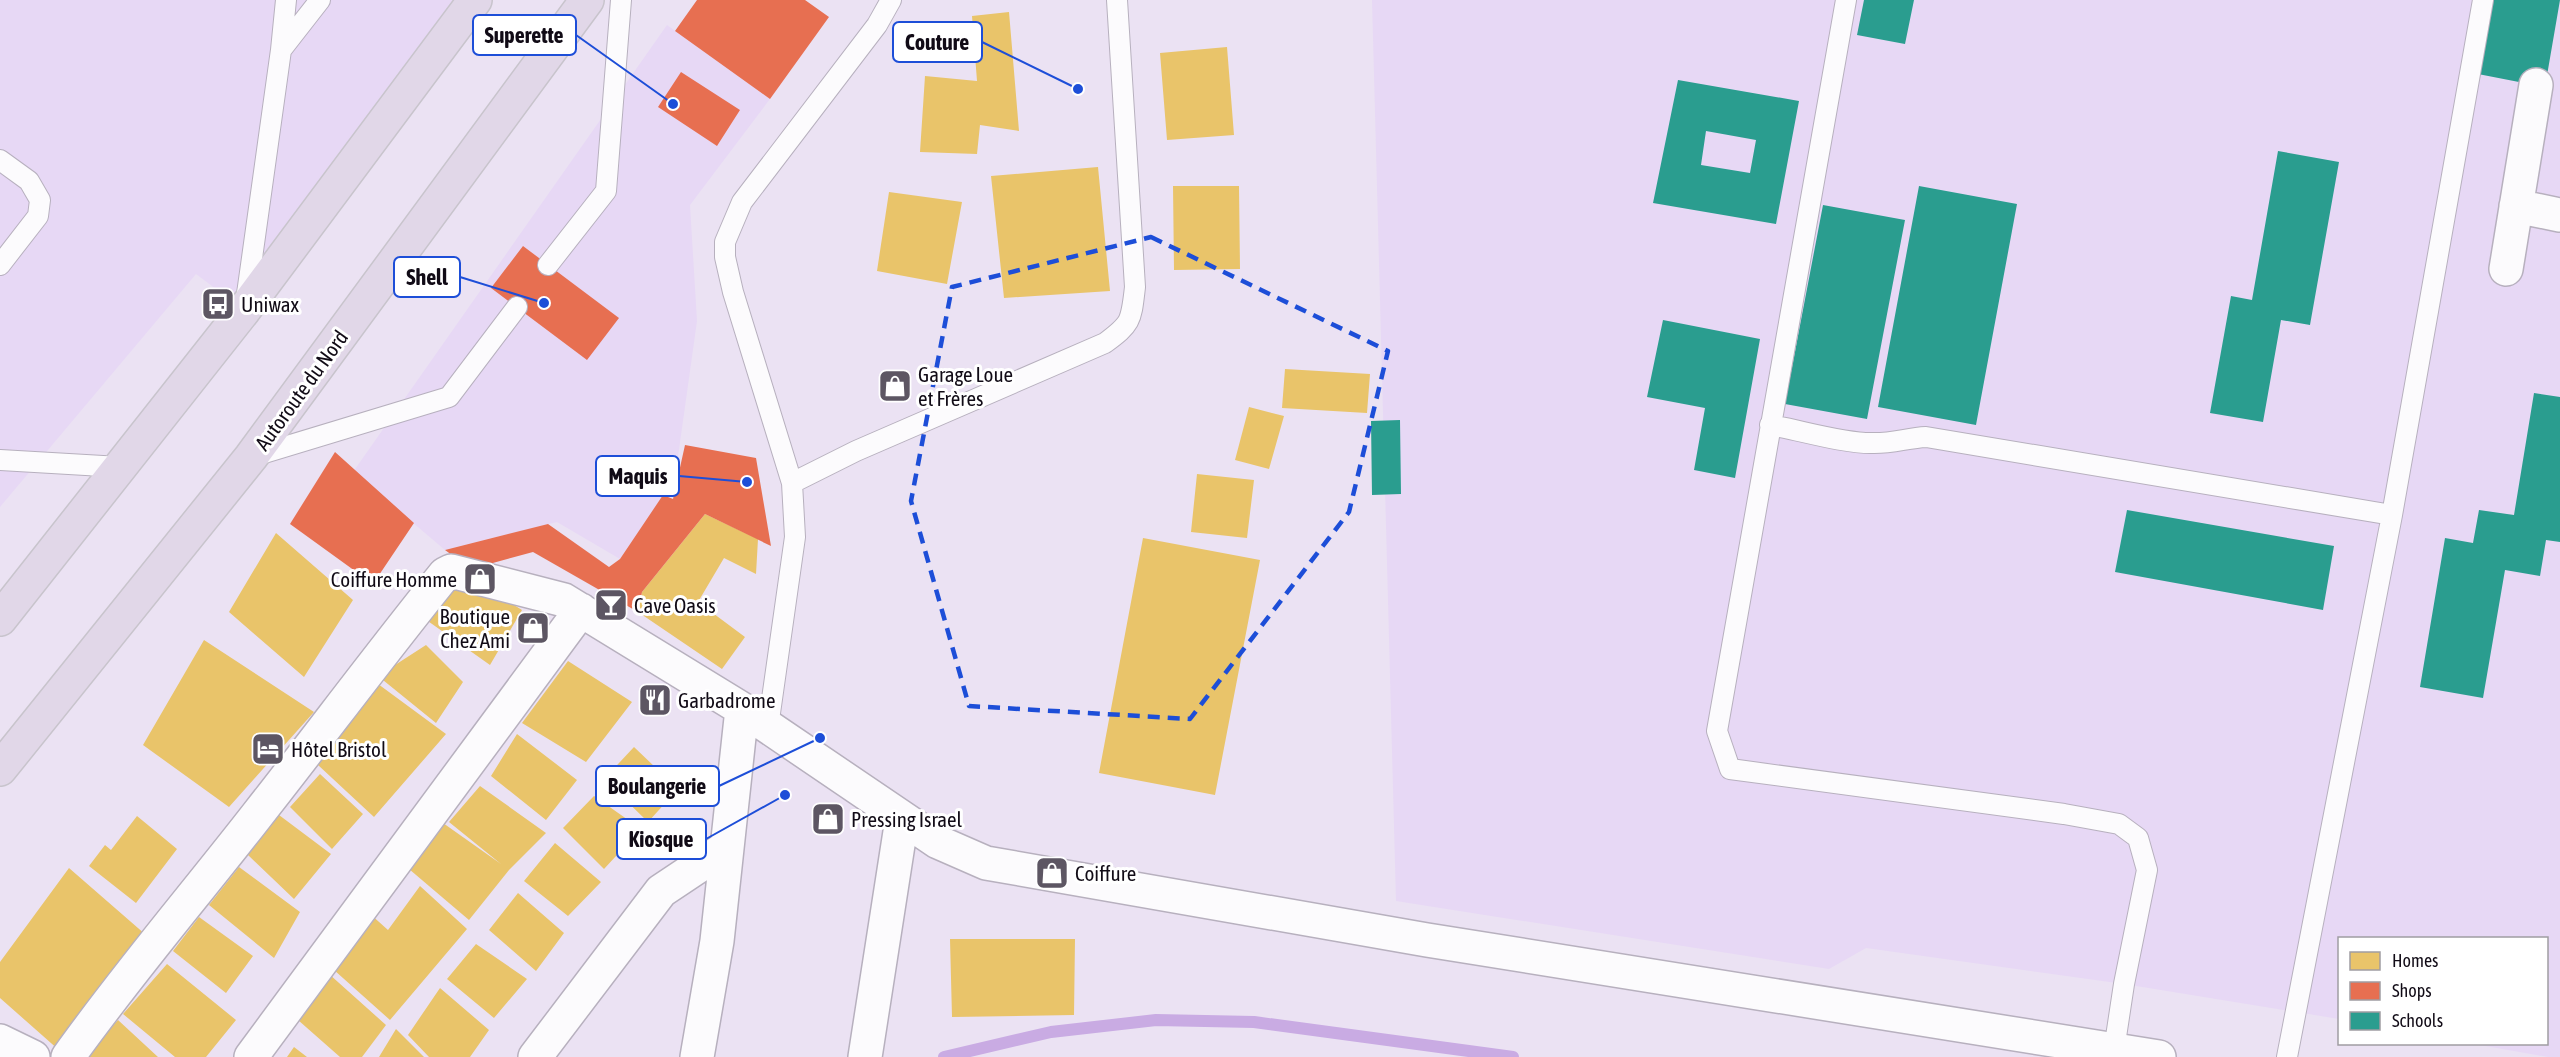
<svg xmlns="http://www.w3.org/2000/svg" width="2560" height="1057" font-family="'Asap Condensed',sans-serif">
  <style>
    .built { fill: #e7d8f5 }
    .homes { fill: #e9c46a }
    .shops { fill: #e76f51 }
    .schools { fill: #2a9d8f; fill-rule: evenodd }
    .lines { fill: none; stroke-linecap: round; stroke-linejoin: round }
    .stream { stroke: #c9abe3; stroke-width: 12 }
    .lane-casing { stroke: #b7b0be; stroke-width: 22 }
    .street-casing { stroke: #b7b0be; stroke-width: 36 }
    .highway-casing { stroke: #c8c4cc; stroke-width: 36 }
    .lane { stroke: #fcfbfd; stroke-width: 20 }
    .street { stroke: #fcfbfd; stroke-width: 33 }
    .highway { stroke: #e1d7e8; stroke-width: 33 }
    .marked { fill: none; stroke: #1d4ed8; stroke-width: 4.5; stroke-dasharray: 12 8; stroke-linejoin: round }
    .labels { text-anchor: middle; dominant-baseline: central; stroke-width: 6; stroke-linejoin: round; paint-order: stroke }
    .poi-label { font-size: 21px; fill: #110b16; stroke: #fff; text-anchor: start }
    .street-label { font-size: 21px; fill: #110b16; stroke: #fff }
    .leader { fill: none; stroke: #1d4ed8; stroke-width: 2 }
    .callout-dot { fill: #1d4ed8; stroke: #fff; stroke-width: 2 }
    .callout { fill: #fff; stroke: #1d4ed8; stroke-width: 2 }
    .callout-label { font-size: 22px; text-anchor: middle; font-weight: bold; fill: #110b16 }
  </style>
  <rect width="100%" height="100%" fill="#ebe2f3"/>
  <path class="built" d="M 0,0 L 475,0 L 244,310 L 196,274 L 0,507 Z
    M 1372,0 L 2560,0 L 2560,1057 L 2548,1057 L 2474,1044 L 2546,1044 L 2546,938 L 2340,938 L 2339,1019 L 2124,984 L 1866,948 L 1829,969 L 1396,901 Z
    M 667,25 L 770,99 L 690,205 L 697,321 L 675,478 L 620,559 L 557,522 L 445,550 L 353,472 Z"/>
  <path class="homes" d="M 1009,12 L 1019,131 L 980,125 L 977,154 L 920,152 L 925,76 L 977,81 L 972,16 Z
    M 1227,47 L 1234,135 L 1167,140 L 1160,53 Z
    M 1098,167 L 1110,291 L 1004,298 L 991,176 Z
    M 1173,186 L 1239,186 L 1240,269 L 1174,270 Z
    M 889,192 L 962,202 L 947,284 L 877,271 Z
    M 1285,369 L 1370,374 L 1367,413 L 1282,408 Z
    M 1249,407 L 1284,416 L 1269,469 L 1235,460 Z
    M 1197,474 L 1254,480 L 1247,538 L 1191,532 Z
    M 705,514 L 758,539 L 756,574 L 724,558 L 698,602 L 745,637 L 722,669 L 638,612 L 642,592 Z
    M 276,533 L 353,600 L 304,677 L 229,612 Z
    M 1143,538 L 1260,560 L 1215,795 L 1099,773 Z
    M 465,574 L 522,610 L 490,665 L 425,619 Z
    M 204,640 L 314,712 L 229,807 L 143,745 Z
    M 426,645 L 463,682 L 436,723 L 378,676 Z
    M 568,661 L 632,702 L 586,762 L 522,723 Z
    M 374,681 L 446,734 L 374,817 L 318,765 Z
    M 517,734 L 577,780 L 546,820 L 491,776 Z
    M 634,747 L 678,789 L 648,822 L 604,779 Z
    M 320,774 L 363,814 L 332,849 L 290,807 Z
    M 480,786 L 546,833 L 509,870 L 469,920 L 409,869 L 443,823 L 501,864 L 449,822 Z
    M 594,796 L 641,829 L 604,869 L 563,828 Z
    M 275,812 L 331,854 L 294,899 L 248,855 Z
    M 137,816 L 177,849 L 136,903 L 89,866 L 105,845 L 111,850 Z
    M 555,843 L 601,882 L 568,916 L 524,881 Z
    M 239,867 L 300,912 L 274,958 L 209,905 Z
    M 69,868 L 146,935 L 60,1051 L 0,998 L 0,962 Z
    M 420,886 L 467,929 L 390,1020 L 334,970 L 369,913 L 388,930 Z
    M 518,893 L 564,933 L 536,971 L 489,930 Z
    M 199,917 L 253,956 L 226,993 L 173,951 Z
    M 950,939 L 1075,939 L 1074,1015 L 952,1017 Z
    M 476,944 L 527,979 L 494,1018 L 447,979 Z
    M 167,964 L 236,1020 L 206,1057 L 175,1057 L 123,1014 Z
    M 329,974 L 386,1025 L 362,1057 L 340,1057 L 298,1020 Z
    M 440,988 L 489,1030 L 470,1057 L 429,1057 L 408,1035 Z
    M 118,1020 L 158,1057 L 84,1057 Z
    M 396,1029 L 424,1057 L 379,1057 Z
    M 294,1047 L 307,1057 L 287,1057 Z"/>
  <path class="shops" d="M 697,0 L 805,0 L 829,17 L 770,99 L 675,31 Z
    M 681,72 L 740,110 L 717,146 L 658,107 Z
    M 523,246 L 619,318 L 587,360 L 491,288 Z
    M 685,445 L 756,458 L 771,546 L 705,514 L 642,592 L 638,612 L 533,552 L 471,569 L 445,550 L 548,524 L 609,567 L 620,559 L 663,495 L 673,499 Z
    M 335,452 L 414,523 L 373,584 L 290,524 Z"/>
  <path class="schools" d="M 1864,0 L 1914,0 L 1905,44 L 1857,35 Z
    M 2492,0 L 2560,0 L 2545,87 L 2478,74 Z
    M 1678,80 L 1799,101 L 1776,224 L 1653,203 ZM 1706,131 L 1756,140 L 1750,173 L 1701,165 Z
    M 2278,151 L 2339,162 L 2310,325 L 2281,320 L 2263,422 L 2210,413 L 2231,296 L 2252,300 Z
    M 1919,186 L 2017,204 L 1976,425 L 1878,407 Z
    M 1823,205 L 1905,220 L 1867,419 L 1785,404 Z
    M 1663,320 L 1760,339 L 1735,478 L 1694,470 L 1705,408 L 1647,397 Z
    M 2534,393 L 2560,397 L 2560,542 L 2546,540 L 2540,576 L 2505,570 L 2483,698 L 2420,687 L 2445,538 L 2473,543 L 2479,510 L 2514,515 Z
    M 1400,420 L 1401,494 L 1372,495 L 1371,421 Z
    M 2127,510 L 2334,546 L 2323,610 L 2115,572 Z"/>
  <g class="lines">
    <path class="stream" d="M 944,1057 L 1051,1032 L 1156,1020 L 1254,1022 L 1513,1057"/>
    <defs>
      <path id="lane" d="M 1846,0 L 1717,731 L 1730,769 L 2064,814 L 2119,824 L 2138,838 L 2147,870 L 2124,984 L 2114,1050
        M 281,50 L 320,0
        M 0,160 L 29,181 L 40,200 L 38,216 L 0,265
        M 548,265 L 606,191 L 621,0
        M 246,301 L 281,50 L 286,0
        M 1770,425 C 1800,430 1841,443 1871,443 C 1891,444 1907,438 1926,437 L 2392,515
        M 251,457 L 449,397 L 517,307
        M 0,460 L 120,467
        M 792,483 L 856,451 L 1105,343 C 1132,323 1131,321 1135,287 L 1117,0
        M 768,727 L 795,537 L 792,483 L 733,292 L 725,257 L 725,242 L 742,202 L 877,25 L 891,0
        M 2287,1057 L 2392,515 L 2483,0"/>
      <path id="street" d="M 2516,206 L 2560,215
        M 2506,269 L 2536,85
        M 0,1041 L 33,1057
        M 68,1057 C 128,973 195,895 258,814 C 321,734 381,653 445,574 L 451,571 L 564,600 L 742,709 L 938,842 L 986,863 L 1427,940 L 2159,1057
        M 251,1057 L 581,610
        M 535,1057 L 661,891 L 727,847
        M 697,1057 L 717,941 L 742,709
        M 865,1057 L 902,819"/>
      <path id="highway" d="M 0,619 L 244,310 L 475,0
        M 0,769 L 251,457 L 587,0"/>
    </defs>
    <use href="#lane" class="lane-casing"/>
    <use href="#street" class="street-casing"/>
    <use href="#highway" class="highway-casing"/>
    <use href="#lane" class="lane"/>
    <use href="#street" class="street"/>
    <use href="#highway" class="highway"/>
  </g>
  <path class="marked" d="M 1151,237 L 1388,351 L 1349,512 L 1190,719 L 969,706 L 911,501 L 952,287 Z"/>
  <defs>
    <symbol id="bus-square" viewBox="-11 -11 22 22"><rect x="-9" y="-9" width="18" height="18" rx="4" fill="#5d5663" stroke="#fff"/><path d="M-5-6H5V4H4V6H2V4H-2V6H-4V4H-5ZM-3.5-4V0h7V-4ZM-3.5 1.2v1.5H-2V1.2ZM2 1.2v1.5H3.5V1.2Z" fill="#fff"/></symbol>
    <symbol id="shop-square" viewBox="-11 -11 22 22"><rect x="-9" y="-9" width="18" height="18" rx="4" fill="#5d5663" stroke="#fff"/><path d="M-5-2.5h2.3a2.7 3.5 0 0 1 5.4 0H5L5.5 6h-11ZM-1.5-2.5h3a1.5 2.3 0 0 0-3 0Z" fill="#fff"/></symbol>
    <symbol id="bar-square" viewBox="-11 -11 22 22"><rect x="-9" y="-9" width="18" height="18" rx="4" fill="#5d5663" stroke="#fff"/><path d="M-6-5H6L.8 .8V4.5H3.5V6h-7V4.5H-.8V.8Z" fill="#fff"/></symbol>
    <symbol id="restaurant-square" viewBox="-11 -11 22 22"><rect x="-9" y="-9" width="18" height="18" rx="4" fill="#5d5663" stroke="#fff"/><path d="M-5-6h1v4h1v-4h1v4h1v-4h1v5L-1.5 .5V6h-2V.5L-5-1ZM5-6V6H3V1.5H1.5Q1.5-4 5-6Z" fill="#fff"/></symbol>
    <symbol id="hotel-square" viewBox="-11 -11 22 22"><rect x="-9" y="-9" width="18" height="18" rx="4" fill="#5d5663" stroke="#fff"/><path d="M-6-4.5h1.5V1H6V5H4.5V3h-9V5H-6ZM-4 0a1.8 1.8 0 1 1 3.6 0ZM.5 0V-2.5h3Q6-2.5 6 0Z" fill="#fff"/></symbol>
  </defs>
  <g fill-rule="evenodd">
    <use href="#bus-square" x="199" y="285" width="38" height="38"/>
    <use href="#shop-square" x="876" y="367" width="38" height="38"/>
    <use href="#shop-square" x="461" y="560" width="38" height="38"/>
    <use href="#bar-square" x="592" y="586" width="38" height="38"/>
    <use href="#shop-square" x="514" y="609" width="38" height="38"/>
    <use href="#restaurant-square" x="636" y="681" width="38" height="38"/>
    <use href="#hotel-square" x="249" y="730" width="38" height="38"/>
    <use href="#shop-square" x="809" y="800" width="38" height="38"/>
    <use href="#shop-square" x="1033" y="854" width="38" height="38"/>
  </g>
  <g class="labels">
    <g class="poi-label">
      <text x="241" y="304">Uniwax</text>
      <text x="918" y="374">Garage Loue<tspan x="918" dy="24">et Frères</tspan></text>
      <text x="457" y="579" text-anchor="end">Coiffure Homme</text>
      <text x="634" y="605">Cave Oasis</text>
      <text x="510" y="616" text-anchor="end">Boutique<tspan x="510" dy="24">Chez Ami</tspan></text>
      <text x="678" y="700">Garbadrome</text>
      <text x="291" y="749">Hôtel Bristol</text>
      <text x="851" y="819">Pressing Israel</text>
      <text x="1075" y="873">Coiffure</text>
    </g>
    <g class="street-label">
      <text transform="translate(301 390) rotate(-54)">Autoroute du Nord</text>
    </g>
  </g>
  <path class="leader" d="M673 104L576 35M1078 89L982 42M544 303L460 277M747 482L679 476M820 738L719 786M785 795L706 839"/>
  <g class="callout-dot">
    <circle cx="673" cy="104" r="6"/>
    <circle cx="1078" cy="89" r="6"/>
    <circle cx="544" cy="303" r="6"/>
    <circle cx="747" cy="482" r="6"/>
    <circle cx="820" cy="738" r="6"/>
    <circle cx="785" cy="795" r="6"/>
  </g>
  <g class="callout">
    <rect x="473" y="15" width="103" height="40" rx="6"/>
    <rect x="893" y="22" width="89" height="40" rx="6"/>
    <rect x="394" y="257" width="66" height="40" rx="6"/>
    <rect x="596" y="456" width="83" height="40" rx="6"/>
    <rect x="596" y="766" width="123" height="40" rx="6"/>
    <rect x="617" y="819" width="89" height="40" rx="6"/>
  </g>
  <g class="callout-label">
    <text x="524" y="43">Superette</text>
    <text x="937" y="50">Couture</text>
    <text x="427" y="285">Shell</text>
    <text x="638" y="484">Maquis</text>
    <text x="657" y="794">Boulangerie</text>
    <text x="661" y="847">Kiosque</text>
  </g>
  <rect x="2338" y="937" width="210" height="108" fill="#ffffff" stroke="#a09da2" stroke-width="1.5"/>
  <rect x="2350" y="952" width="30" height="18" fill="#e9c46a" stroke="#a09da2" stroke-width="1.5"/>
  <text x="2392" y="967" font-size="18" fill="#110b16">Homes</text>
  <rect x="2350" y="982" width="30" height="18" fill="#e76f51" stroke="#a09da2" stroke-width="1.5"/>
  <text x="2392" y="997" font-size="18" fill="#110b16">Shops</text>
  <rect x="2350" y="1012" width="30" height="18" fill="#2a9d8f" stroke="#a09da2" stroke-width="1.5"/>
  <text x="2392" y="1027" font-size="18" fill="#110b16">Schools</text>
</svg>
